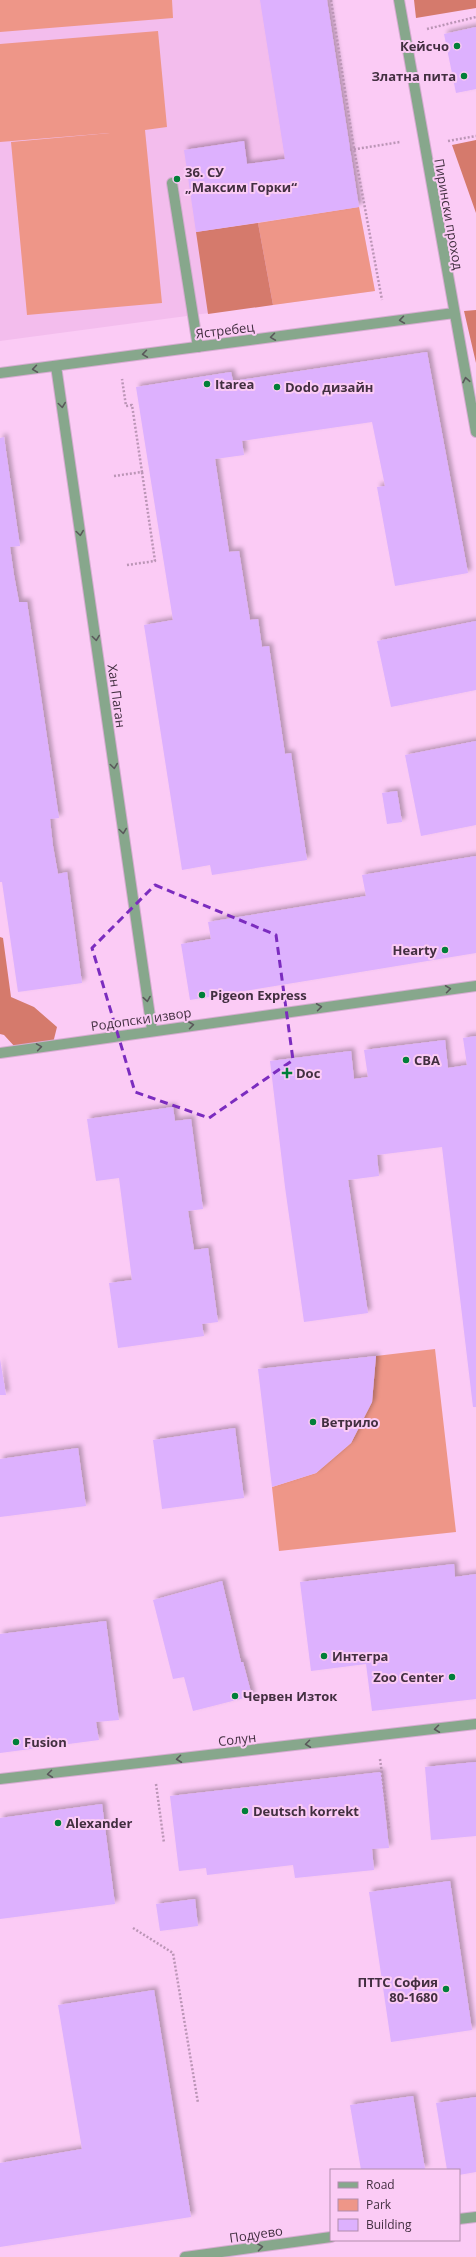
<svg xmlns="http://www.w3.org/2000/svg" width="476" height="2257" font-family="'Open Sans',sans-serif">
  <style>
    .built { fill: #f3bded }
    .green { fill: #ee9688 }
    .forest { fill: #d57a6c }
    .building { fill: #ddb1fe; filter: url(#shadow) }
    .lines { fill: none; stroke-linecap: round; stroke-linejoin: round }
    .service-casing { stroke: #d6acd1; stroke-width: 12 }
    .minor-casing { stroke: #d6acd1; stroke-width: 12 }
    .path { stroke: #bb95b6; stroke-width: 2.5; stroke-dasharray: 2 2; stroke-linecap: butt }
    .service { stroke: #87a78c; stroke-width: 10 }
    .minor { stroke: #87a78c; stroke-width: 10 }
    .oneway { stroke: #5a595b }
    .marked { fill: none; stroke: #7b2cbf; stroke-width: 3; stroke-dasharray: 8 5; stroke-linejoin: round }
    .poi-dot { fill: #017f38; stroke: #fbcbf5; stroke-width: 1.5 }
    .labels { text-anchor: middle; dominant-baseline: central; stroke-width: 4; stroke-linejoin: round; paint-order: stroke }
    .poi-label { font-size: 13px; font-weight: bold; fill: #422f40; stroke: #fbcbf5; text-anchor: start }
    .street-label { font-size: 13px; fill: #422f40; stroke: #fbcbf5 }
  </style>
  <defs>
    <filter id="shadow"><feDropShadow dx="3.5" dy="-3.5" stdDeviation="2" flood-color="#0004"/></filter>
  </defs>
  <rect width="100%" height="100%" fill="#fbcbf5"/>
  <path class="built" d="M 0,0 L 327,0 L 359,207 L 375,291 L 0,341 Z"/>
  <path class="green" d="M 0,0 L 172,0 L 173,18 L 0,32 Z
    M 158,31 L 167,127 L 145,130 L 162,303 L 27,315 L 11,142 L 110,133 L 0,142 L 0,44 Z
    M 359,207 L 375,291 L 273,305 L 258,223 Z
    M 435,1349 L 456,1532 L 279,1551 L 272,1487 L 316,1473 L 351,1443 L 372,1402 L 376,1356 Z"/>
  <path class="forest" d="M 414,0 L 476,0 L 476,8 L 416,18 Z
    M 476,140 L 476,213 L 452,145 Z
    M 258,223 L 273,305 L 208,314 L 196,232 Z
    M 476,310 L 476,363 L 464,311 Z
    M 0,937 L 3,938 L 11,997 L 34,1007 L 57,1027 L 53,1043 L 16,1048 L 4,1035 L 0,1034 Z"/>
  <path class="building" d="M 260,0 L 327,0 L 359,207 L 196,232 L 184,150 L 244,141 L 247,164 L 285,159 Z
    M 476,27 L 476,89 L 456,93 L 444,34 Z
    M 427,352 L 468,573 L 395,586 L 377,487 L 385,486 L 372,422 L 242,441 L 244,455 L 215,459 L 229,552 L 239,551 L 250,620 L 258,619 L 262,647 L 269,646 L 285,754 L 291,753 L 307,860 L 212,875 L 210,865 L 182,870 L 144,625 L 173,620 L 136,387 L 231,372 L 233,381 Z
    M 4,437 L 20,546 L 10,547 L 14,575 L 19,602 L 27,602 L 59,818 L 50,819 L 53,846 L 58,874 L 67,872 L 82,983 L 18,992 L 2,882 L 0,882 L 0,438 Z
    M 476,621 L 476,690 L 391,707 L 377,641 Z
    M 476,741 L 476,825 L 421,836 L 405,755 Z
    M 397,791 L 402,822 L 387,824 L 382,793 Z
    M 476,856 L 476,953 L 190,1000 L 181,944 L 211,939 L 208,922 L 366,896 L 362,875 Z
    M 476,1036 L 476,1407 L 473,1407 L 442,1147 L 377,1155 L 379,1176 L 348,1180 L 368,1313 L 304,1322 L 285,1187 L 270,1061 L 351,1051 L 354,1079 L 368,1077 L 364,1050 L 445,1040 L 448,1068 L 467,1065 L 463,1038 Z
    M 173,1107 L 175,1121 L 191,1119 L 203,1209 L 188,1211 L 194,1250 L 208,1248 L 218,1322 L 202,1324 L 204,1336 L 118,1348 L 109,1283 L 132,1280 L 119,1178 L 96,1181 L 87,1119 Z
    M 376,1356 L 372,1402 L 351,1443 L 316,1473 L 272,1487 L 258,1369 Z
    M 0,1359 L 6,1395 L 0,1395 Z
    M 235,1428 L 244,1498 L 162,1509 L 153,1440 Z
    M 78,1448 L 86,1506 L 0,1517 L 0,1459 Z
    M 454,1564 L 455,1577 L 476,1574 L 476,1699 L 372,1711 L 366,1664 L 311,1671 L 300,1582 Z
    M 222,1581 L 241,1662 L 243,1662 L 252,1696 L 193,1711 L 184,1677 L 173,1679 L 153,1600 Z
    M 106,1621 L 119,1720 L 96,1722 L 99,1740 L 0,1753 L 0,1634 Z
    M 476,1762 L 476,1836 L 431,1840 L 425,1767 Z
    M 381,1772 L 389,1848 L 372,1849 L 374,1870 L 295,1878 L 293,1865 L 207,1875 L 206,1868 L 179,1871 L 170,1796 Z
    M 102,1804 L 115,1904 L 0,1919 L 0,1818 Z
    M 450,1881 L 472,2030 L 391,2042 L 369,1892 Z
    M 195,1899 L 198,1926 L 160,1931 L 156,1904 Z
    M 154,1990 L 191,2217 L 0,2247 L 0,2163 L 82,2149 L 58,2005 Z
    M 413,2096 L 425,2169 L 361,2170 L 350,2105 Z
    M 476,2097 L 476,2172 L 459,2175 L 459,2170 L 447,2170 L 436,2103 Z"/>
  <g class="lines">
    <defs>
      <path id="service" d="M 172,183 L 198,347"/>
      <path id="minor" d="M 399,0 L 476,432
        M 56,366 L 152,1030
        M 0,373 L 454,313
        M 0,1053 L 476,986
        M 0,1779 L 476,1724
        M 459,2219 L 476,2217
        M 185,2257 L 331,2237"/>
    </defs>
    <use href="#service" class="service-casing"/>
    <use href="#minor" class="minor-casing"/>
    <path class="path" d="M 331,0 L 354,149 L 382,300
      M 427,29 L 476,17
      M 448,141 L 476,136
      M 350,150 L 400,142
      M 114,476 L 142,472 L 132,405 L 126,406 L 122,379
      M 127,565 L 155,561 L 142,472
      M 380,1759 L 389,1827 L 387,1827
      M 156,1784 L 164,1843
      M 133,1928 L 173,1953 L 198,2103"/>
    <use href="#service" class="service"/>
    <use href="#minor" class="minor"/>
  </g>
  <defs><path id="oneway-chevron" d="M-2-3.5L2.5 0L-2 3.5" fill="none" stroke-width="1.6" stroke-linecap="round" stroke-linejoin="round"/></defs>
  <g class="oneway">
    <use href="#oneway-chevron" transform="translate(402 320) rotate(172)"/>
    <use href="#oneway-chevron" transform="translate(273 337) rotate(172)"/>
    <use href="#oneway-chevron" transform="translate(145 354) rotate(172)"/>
    <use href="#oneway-chevron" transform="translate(35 369) rotate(172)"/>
    <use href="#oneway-chevron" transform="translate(466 380) rotate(-101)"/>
    <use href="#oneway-chevron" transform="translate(62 405) rotate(82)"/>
    <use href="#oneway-chevron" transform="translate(80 533) rotate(82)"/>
    <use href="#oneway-chevron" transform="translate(96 638) rotate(82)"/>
    <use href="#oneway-chevron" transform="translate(114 766) rotate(82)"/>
    <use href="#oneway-chevron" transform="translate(123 831) rotate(82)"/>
    <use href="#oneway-chevron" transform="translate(448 989) rotate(-8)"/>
    <use href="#oneway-chevron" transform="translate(147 999) rotate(81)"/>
    <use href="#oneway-chevron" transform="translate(319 1007) rotate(-8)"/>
    <use href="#oneway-chevron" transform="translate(191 1025) rotate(-8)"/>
    <use href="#oneway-chevron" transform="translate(39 1047) rotate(-9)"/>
    <use href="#oneway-chevron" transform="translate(437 1729) rotate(173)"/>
    <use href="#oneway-chevron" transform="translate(308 1744) rotate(173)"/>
    <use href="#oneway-chevron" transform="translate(179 1759) rotate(173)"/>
    <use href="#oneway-chevron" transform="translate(50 1774) rotate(173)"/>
    <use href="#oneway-chevron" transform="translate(260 2247) rotate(-8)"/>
  </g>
  <path class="marked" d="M 155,885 L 276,935 L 293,1060 L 209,1118 L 135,1092 L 92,948 Z"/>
  <g class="poi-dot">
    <circle cx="457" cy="46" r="4"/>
    <circle cx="464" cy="76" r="4"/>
    <circle cx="177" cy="179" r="4"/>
    <circle cx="207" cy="384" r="4"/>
    <circle cx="277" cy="387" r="4"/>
    <circle cx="445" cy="950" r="4"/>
    <circle cx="202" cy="995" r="4"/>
    <circle cx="406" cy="1060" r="4"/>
    <path d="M285 1067h4v4h4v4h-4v4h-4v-4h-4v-4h4z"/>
    <circle cx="313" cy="1422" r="4"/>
    <circle cx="324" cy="1656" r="4"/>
    <circle cx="452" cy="1677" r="4"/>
    <circle cx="235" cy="1696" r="4"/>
    <circle cx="16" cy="1742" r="4"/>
    <circle cx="245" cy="1811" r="4"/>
    <circle cx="58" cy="1823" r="4"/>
    <circle cx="446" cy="1989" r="4"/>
  </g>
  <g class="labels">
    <g class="poi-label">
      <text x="449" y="46" text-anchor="end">Кейсчо</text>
      <text x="456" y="76" text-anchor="end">Златна пита</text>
      <text x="185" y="172">36. СУ<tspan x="185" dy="15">„Максим Горки“</tspan></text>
      <text x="215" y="384">Itarea</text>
      <text x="285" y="387">Dodo дизайн</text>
      <text x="437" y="950" text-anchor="end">Hearty</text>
      <text x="210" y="995">Pigeon Express</text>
      <text x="414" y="1060">CBA</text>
      <text x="296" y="1073">Doc</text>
      <text x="321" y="1422">Ветрило</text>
      <text x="332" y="1656">Интегра</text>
      <text x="444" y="1677" text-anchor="end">Zoo Center</text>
      <text x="243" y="1696">Червен Изток</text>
      <text x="24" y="1742">Fusion</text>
      <text x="253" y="1811">Deutsch korrekt</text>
      <text x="66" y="1823">Alexander</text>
      <text x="438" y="1982" text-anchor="end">ПТТС София<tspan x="438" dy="15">80-1680</tspan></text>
    </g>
    <g class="street-label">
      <text transform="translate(449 214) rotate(80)">Пирински проход</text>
      <text transform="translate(225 330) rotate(-7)">Ястребец</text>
      <text transform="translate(117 696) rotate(82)">Хан Паган</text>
      <text transform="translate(141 1019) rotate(-8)">Родопски извор</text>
      <text transform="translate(237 1739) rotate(-7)">Солун</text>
      <text transform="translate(256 2234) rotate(-8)">Подуево</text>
    </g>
  </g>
  <rect x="330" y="2169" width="130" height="72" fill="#fbcbf5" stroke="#b18dad"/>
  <rect x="338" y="2182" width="20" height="6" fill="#87a78c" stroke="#b18dad"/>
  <text x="366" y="2189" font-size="12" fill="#422f40">Road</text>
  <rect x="338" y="2199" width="20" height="12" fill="#ee9688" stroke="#b18dad"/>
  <text x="366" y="2209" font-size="12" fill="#422f40">Park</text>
  <rect x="338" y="2219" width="20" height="12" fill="#ddb1fe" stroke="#b18dad"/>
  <text x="366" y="2229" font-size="12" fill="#422f40">Building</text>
</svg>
